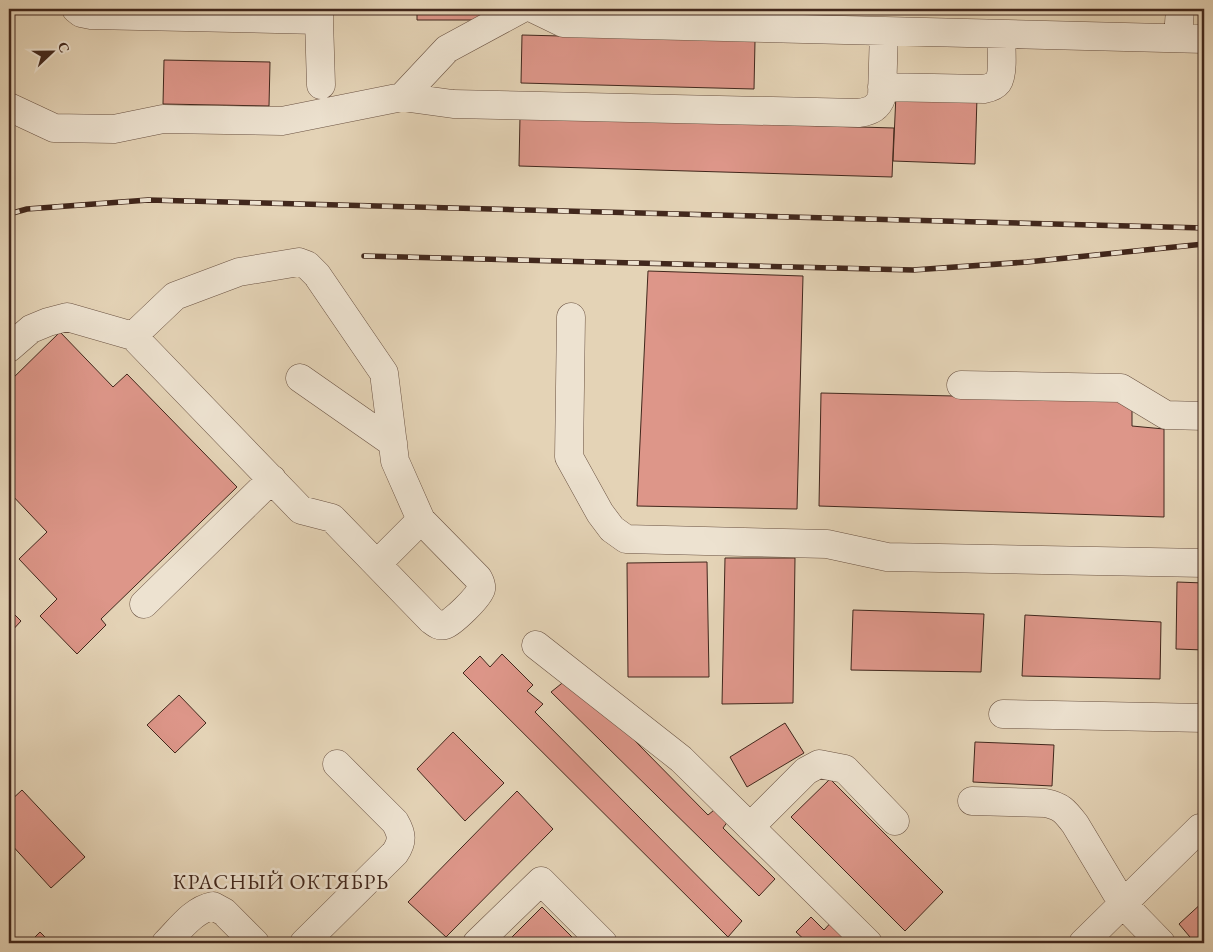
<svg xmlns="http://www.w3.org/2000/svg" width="1213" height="952" font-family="'EB Garamond',serif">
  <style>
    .building { fill: #dd9689; stroke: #41271c }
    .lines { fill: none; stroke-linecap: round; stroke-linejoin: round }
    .minor-casing { stroke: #6a5242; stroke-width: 29 }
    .minor { stroke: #ede2d0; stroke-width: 28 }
    .rail-casing { stroke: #41271c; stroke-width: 5.5 }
    .rail { stroke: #ede2d0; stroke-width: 4; stroke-dasharray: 11; stroke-linecap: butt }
    .labels { text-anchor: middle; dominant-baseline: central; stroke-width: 5; stroke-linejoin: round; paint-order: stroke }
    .neighbourhood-label { font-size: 21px; letter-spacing: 1px; fill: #41271c; stroke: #ede2d0 }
  </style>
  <rect width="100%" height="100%" fill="#e4d3b6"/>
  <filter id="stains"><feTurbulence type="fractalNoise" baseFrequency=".004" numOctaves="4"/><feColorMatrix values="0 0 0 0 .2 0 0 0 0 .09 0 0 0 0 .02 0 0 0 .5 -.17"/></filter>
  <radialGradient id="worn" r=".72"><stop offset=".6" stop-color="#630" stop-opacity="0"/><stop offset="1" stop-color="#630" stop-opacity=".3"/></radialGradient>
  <path class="building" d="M 417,9 L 496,9 L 496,20 L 417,20 Z
    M 522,35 L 755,41 L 754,89 L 521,83 Z
    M 164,60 L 270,62 L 269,106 L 163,104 Z
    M 896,94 L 977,97 L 975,164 L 893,161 Z
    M 520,117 L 894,128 L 892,177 L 519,166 Z
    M 648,271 L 803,276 L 797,509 L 637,506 Z
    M 60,332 L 113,387 L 127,374 L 237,487 L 101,619 L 106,625 L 77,654 L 40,616 L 57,599 L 19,559 L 47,532 L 9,492 L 9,382 Z
    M 821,393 L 1132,400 L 1132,426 L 1164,429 L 1164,517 L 819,506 Z
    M 725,558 L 795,558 L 793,703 L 722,704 Z
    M 707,562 L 709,677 L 628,677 L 627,563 Z
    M 1177,582 L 1204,583 L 1204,650 L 1176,649 Z
    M 9,609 L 21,621 L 9,634 Z
    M 853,610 L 984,614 L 981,672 L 851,670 Z
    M 1025,615 L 1161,622 L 1160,679 L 1022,676 Z
    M 502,654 L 533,685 L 527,691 L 543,704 L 535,712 L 742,921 L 728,937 L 463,673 L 480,656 L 490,667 Z
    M 571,676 L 708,815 L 719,806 L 731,817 L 723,828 L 775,879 L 759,896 L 551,692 Z
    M 179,695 L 206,723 L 175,753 L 147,725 Z
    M 785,723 L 804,753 L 747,787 L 730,757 Z
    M 453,732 L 504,783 L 465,821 L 417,769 Z
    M 975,742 L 1054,745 L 1052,786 L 973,782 Z
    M 830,779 L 943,892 L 905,931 L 791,817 Z
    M 22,790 L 85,857 L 51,888 L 9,842 L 9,802 Z
    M 517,791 L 553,829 L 446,937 L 408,902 Z
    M 1204,901 L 1204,939 L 1200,943 L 1195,943 L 1179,924 Z
    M 542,907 L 578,943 L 506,943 Z
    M 811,917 L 824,930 L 835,918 L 860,943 L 808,943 L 796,932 Z
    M 40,932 L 51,943 L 29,943 Z"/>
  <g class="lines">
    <defs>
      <path id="minor" d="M 76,9 L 81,13 L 91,15 L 319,20 L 319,9
        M 534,9 L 563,23 L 1204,39
        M 319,20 L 321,85
        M 1178,38 L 1180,9
        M 882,87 L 984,89 C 989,88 995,86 998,82 C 1004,74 1001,44 1001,34
        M 402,97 L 453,104 L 859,113 C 871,111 878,108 882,96 L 884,31
        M 9,107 L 54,128 L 114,129 L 163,119 L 282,121 L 402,97 L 447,49 L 521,9
        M 571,317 L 569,457 L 600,513 L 612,529 L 626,539 L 827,544 L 887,557 L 1204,563
        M 9,348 L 31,329 L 48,322 L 67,317 L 133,336 L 301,510 L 332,518 L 431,620 C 435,623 439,627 445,625 C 452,623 480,596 481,589 C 482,585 480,582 478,578 L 421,520 L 395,461 L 384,373 L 317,275 L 307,265 L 299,262 L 239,272 L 175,296 L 133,336
        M 300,378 L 393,443
        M 961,385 L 1121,388 L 1166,415 L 1204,416
        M 377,564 L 421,520
        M 144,604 L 272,479
        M 536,645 L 681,759 L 868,943
        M 1003,714 L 1204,718
        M 972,801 L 1045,803 C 1061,806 1065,811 1075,824 L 1123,904 L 1161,943
        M 750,827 L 806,771 L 819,764 L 845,769 L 895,821
        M 166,943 C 180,929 193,910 213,906 L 224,912 L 255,943
        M 304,943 L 395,853 C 403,841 402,834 395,822 L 337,764
        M 477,943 L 541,881 L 603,943
        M 1083,943 L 1200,828"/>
    </defs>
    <use href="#minor" class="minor-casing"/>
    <use href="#minor" class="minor"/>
    <defs>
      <path id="rail" d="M 9,214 L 27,209 L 148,200 L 1204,228
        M 364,256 L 913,270 L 1027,262 L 1204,244"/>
    </defs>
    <use href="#rail" class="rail-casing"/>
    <use href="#rail" class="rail"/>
  </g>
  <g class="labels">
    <g class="neighbourhood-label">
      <text x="281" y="881">КРАСНЫЙ ОКТЯБРЬ</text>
    </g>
  </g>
  <rect width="1213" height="952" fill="none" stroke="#e4d3b6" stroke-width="30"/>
  <rect x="10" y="10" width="1193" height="932" fill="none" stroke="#41271c" stroke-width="2.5"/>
  <rect x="15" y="15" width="1183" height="922" fill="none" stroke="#41271c"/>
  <g transform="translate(52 52) rotate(68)" stroke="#ede2d0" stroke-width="4" paint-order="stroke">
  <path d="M0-4L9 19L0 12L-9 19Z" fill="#41271c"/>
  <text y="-8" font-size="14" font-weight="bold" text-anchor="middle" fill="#41271c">С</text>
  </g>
  <rect width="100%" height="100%" filter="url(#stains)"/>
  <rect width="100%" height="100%" fill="url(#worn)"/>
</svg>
